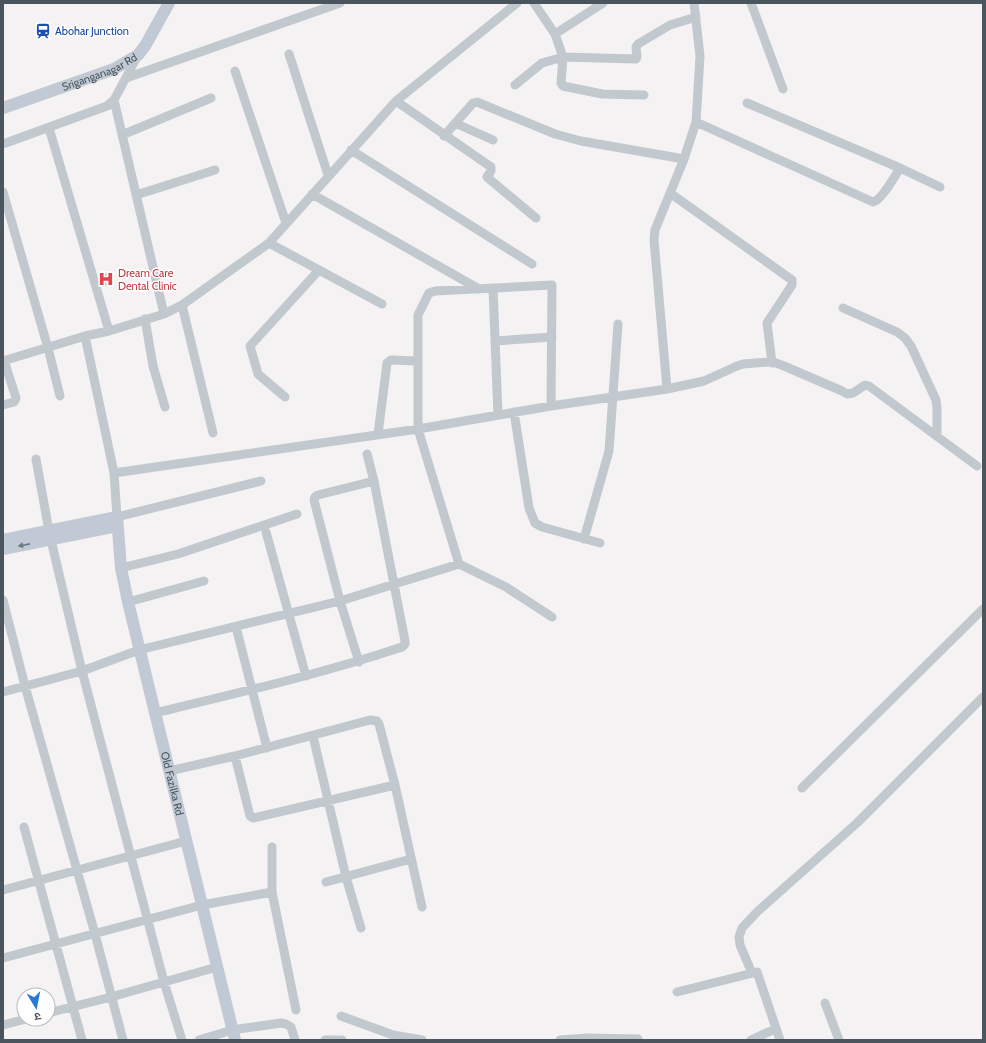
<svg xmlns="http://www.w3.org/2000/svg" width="986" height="1043" font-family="Cabin,'Noto Sans Devanagari',sans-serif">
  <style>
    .building { fill: #ccced4; stroke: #d6d8dc }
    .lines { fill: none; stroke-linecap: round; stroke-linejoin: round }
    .minor { stroke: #c1c9cf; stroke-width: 9 }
    .secondary { stroke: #c1cad4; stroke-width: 12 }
    .oneway { fill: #6e7881 }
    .labels { text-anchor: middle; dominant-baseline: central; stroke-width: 3; stroke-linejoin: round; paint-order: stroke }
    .transit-label { font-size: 11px; fill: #164399; stroke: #fff; text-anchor: start }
    .street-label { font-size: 11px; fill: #4a555e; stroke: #fff }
    .health-label { font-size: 11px; fill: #be3a42; stroke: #fff; text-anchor: start }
  </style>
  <rect width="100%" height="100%" fill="#f4f2f2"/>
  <path class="building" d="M 111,273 L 113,283 L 102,286 L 99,275 Z"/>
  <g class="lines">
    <path class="minor" d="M 534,3 L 555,34 L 563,57 L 636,59 L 637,57 L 636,47 L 638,44 L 670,25 L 696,17
      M 751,3 L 783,89
      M 555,34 L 603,3
      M 289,54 L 328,175
      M 235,71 L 286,223
      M 126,78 L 340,3
      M 515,85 L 542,63 L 563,57 L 561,83 L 563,86 L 602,94 L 644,95
      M 114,100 L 164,314
      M 396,101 L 491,167 L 491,171 L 487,177 L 488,178 L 536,218
      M 696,122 L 873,202 C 881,201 895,176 900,168 L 747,103
      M 455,123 L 493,140
      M 49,128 L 109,331
      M 122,135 L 211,98
      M 444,136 L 473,103 L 477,102 L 555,134 L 581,141 L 684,159
      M 3,144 L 107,106 L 114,100 L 138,55
      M 351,150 L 532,264
      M 900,168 L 940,187
      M 3,192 L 48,348 L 60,396
      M 670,193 L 792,280 L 792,285 L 767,323 L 772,363
      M 312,194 L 479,289
      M 136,195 L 215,170
      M 269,243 L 382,304
      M 493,288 L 498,415
      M 182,305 L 213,433
      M 843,308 L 897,332 L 905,338 L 911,346 L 936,400 L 937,408 L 937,436
      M 145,319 L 153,366 L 165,407
      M 85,336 L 114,473 L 117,517 L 261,481
      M 495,341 L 552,337
      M 3,361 L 85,336 L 109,331 L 164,314 L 182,305 L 269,243 L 396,101 L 517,3
      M 667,389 L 654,240 L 655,230 L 684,159 L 696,122 L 700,56 L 694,3
      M 285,397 L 258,374 L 250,346 L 319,270
      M 3,405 L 14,402 L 16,398 L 4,360
      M 514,412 L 529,508 L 535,523 L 542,527 L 600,543
      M 378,434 L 387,363 L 391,360 L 417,361
      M 36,459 L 49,531
      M 114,473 L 418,429 L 551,406 L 667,389 L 704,381 L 737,366 L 743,364 L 768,362 L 776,363 L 784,366 L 842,391 L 847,394 L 853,393 L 865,385 L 869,386 L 977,466
      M 266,532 L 306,676
      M 584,539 L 609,451 L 618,324
      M 51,540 L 82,671 L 164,982 L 182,1040
      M 459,564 L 418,429 L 418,315 L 429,293 L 435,291 L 552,285 L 551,406
      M 121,568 L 178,554 L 297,514
      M 3,600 L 25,686 L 95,934 L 123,1040
      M 128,602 L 204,581
      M 236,627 L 267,748
      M 359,662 L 340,601 L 314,500 L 315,497 L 318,495 L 374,481
      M 3,692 L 82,671 L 139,650 L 340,601 L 459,564 L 506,587 L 552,617
      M 155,713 C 238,693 321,674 402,647 L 405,644 L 405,641 L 374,481 L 367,454
      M 313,736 L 346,877 L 361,928
      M 235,756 L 250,816 L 253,818 L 395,785
      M 169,771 L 235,756 L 370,720 L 377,721 L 379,724 L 395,785 L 422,907
      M 802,788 L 983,609
      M 24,827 L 82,1040
      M 272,847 L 272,892 L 296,1010
      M 326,882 L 411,859
      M 3,890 L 186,841
      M 3,958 L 202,905 L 272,892
      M 752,973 L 740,945 L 739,937 L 742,928 L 758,911 L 857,823 L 983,697
      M 677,992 L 757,972 L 780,1040
      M 825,1003 L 839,1040
      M 48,1013 L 111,997 L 217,967
      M 341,1016 L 393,1035 L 422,1040
      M 3,1025 L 26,1019
      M 199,1040 L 232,1030 L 281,1023 L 286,1024 L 291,1027 L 295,1040
      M 325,1040 L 342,1040
      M 560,1040 L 588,1038 L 638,1039
      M 751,1040 L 775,1029"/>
    <g class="secondary">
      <path id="s1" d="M 3,108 L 114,69 L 138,55 L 145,46 L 169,3"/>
      <path id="s2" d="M 3,540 L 117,517 L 121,568 L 128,602 L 235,1040"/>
      <path d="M 3,549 L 117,526"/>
    </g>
  </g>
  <defs><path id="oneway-solid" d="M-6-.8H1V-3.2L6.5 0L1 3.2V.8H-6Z"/></defs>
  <use class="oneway" href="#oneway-solid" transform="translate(24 545) rotate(169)"/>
  <defs>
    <symbol id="station-bare" viewBox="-9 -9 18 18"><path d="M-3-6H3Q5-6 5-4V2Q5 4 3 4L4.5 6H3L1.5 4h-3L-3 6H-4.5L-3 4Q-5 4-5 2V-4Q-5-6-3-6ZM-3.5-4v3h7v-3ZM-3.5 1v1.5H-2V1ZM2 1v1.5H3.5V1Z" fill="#1a4fb4" stroke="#fff" stroke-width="2.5" paint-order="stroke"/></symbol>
    <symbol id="hospital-bare" viewBox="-9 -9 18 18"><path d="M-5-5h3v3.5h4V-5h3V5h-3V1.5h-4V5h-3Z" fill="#e0444e" stroke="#fff" stroke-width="2.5" paint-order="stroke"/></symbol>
  </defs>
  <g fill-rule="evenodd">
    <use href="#station-bare" x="32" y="20" width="22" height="22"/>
    <use href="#hospital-bare" x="95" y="268" width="22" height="22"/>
  </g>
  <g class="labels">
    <g class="transit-label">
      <text x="55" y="31">Abohar Junction</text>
    </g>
    <g class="street-label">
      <text stroke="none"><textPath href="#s1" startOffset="103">Sriganganagar Rd</textPath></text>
      <text stroke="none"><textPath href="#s2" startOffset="389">Old Fazilka Rd</textPath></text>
    </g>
    <g class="health-label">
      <text x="118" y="273">Dream Care<tspan x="118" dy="13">Dental Clinic</tspan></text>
    </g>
  </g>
  <rect width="986" height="1043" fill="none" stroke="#4a555e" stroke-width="8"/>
  <g transform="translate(36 1007) rotate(170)"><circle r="19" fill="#ffffff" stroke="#b7bbbf"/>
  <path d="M0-3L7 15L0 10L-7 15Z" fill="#2678da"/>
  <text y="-6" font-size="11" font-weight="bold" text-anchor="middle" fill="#4a555e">उ</text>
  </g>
</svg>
